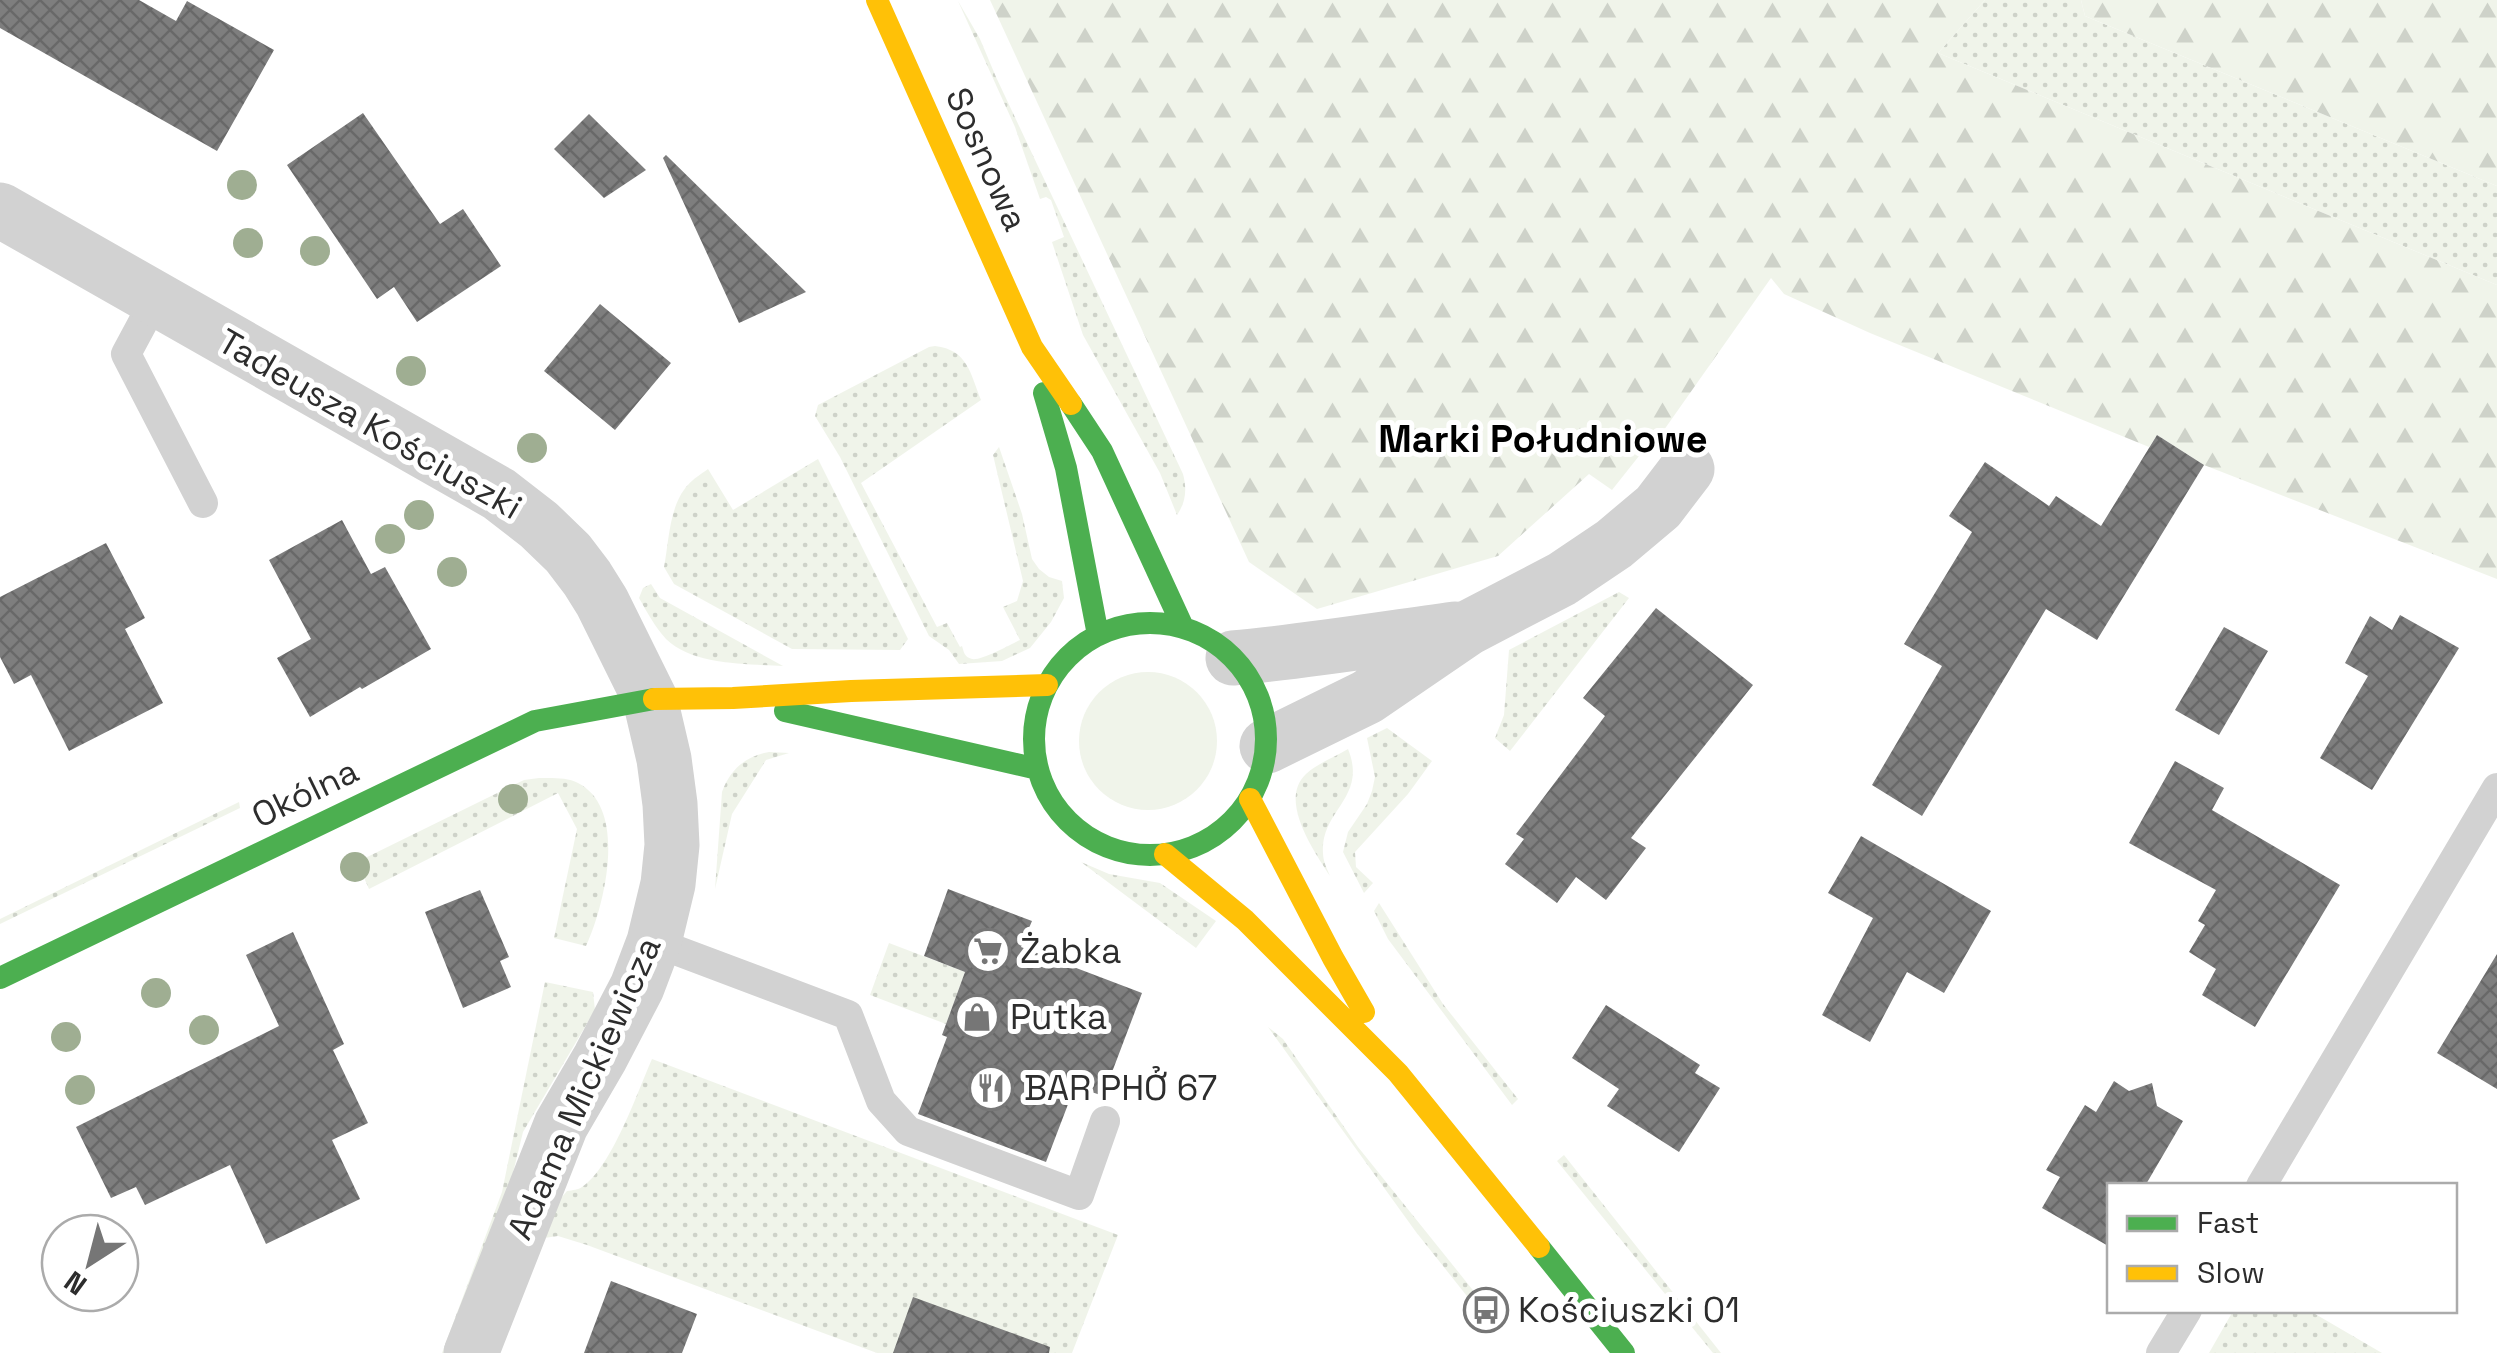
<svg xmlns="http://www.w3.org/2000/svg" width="2497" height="1353" font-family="'Space Grotesk',sans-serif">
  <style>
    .grass { fill: url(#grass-dots) }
    .forest { fill: url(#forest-firs) }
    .garden { fill: #f0f4ea }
    .building { fill: url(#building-cross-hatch) }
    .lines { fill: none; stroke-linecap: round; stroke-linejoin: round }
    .lane { stroke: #d2d2d2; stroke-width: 30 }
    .street { stroke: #d2d2d2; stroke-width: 55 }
    .fast { stroke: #4caf50; stroke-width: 22 }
    .slow { stroke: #ffc107; stroke-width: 22 }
    .tree { fill: #9fae92 }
    .labels { text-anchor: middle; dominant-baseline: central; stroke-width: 10; stroke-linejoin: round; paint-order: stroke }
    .street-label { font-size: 35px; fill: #2d2d2d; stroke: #fff }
    .poi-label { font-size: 35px; fill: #2d2d2d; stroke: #fff; text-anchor: start }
    .neighbourhood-label { font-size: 38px; font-weight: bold; fill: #000; stroke: #fff }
  </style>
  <defs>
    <pattern id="grass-dots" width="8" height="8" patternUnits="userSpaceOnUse" patternTransform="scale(2.5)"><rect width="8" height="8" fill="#f0f4ea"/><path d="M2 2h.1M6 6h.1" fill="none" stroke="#ced2c9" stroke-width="1.8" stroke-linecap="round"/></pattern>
    <pattern id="forest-firs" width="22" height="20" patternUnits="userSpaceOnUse" patternTransform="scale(2.5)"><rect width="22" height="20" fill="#f0f4ea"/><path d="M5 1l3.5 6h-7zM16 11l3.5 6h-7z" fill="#ced2c9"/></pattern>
    <pattern id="building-cross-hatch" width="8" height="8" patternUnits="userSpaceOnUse" patternTransform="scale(2.5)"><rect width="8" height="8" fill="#7e7e7e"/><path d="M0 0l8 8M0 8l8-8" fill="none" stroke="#686868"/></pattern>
  </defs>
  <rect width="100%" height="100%" fill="#fff"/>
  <path class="grass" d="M 1985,0 L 2081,0 L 2085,16 L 2497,186 L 2497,285 L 1938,53 Z
    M 958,1 L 980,39 L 996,77 L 1183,474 C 1187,489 1186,502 1177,515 L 1160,473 L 1083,335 L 1052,242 L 1064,237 L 1051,200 L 1046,197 L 1040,199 L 1015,127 Z
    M 935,346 C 968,350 970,373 981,400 L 861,483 L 937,627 L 947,623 L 960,647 L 962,646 C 964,652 964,657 972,659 C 981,661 1011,644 1020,640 L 1003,607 L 1017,601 L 1023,581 L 993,455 L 999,447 L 1022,514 L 1032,559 L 1039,569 L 1049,577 L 1062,581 L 1064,598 L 1051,622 L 1030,648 L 1002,661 L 959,664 L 949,650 L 929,636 L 840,457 L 815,416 L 818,405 L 929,347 Z
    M 818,459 L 908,639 L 900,650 L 792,649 L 674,584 L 664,567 C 669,542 669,505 688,485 C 693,479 701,474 708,469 L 733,510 Z
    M 651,584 L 660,598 L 783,666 C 747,664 692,665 666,639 C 655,627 647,612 639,598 L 643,588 Z
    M 1619,592 L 1629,598 L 1510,751 L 1495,738 L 1504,715 L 1509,650 Z
    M 1387,728 L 1432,761 L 1408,794 L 1355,852 L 1356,867 L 1373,883 L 1364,893 L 1343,852 L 1348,832 L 1367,804 L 1372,791 L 1375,777 L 1367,738 Z
    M 1348,749 C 1368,798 1320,810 1323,853 C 1323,861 1327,869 1330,876 C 1314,851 1278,800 1306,774 C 1318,763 1335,757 1348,749 Z
    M 769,752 L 789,753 L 766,760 L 732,814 L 715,889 L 722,792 C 730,770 745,756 769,752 Z
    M 539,778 C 551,778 567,777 578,783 C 629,809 604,907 586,946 L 554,938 L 577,829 L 558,793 L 369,889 L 357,862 L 524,780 Z
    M 239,802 L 240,808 L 0,924 L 0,919 Z
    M 1081,862 L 1109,874 L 1160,883 L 1216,921 L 1196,948 Z
    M 1379,903 L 1443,1004 L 1518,1099 L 1512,1105 L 1388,939 L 1374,911 Z
    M 889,943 L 965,972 L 946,1024 L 870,995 Z
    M 545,982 L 593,992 L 595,1010 L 523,1132 L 509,1189 L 446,1353 L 442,1353 L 502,1192 Z
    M 1268,1027 L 1283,1039 L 1358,1147 L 1480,1299 L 1474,1305 L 1416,1232 Z
    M 652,1059 L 1118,1235 L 1072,1353 L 877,1353 L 587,1245 L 558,1236 L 544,1238 L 557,1203 L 567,1191 C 573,1190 578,1190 582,1187 C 612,1167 637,1093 652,1059 Z
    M 1564,1155 L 1721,1353 L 1713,1353 L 1557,1161 Z
    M 2233,1311 L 2310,1311 L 2382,1353 L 2209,1353 Z"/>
  <path class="forest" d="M 990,0 L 1985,0 L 1938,53 L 2497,285 L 2497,579 L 2204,465 L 2157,435 L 2149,447 L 1870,333 L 1784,294 L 1771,278 L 1652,447 L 1639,456 L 1612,490 L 1589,474 L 1498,556 L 1317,609 L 1249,562 Z
    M 2081,0 L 2497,0 L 2497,186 L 2085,16 Z"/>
  <path class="garden" d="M1079 741a69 69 0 1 1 138 0a69 69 0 1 1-138 0Z"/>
  <path class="building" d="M 0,0 L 139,0 L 176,21 L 187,1 L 274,50 L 217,151 L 0,28 Z
    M 363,113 L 440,224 L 463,209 L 501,266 L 417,322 L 394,287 L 377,299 L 287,165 Z
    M 589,114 L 646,170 L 604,198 L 554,149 Z
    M 666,155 L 806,292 L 739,323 L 663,158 Z
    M 600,304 L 671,363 L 615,430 L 544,371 Z
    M 2157,435 L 2204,465 L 2097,640 L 2046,609 L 1922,816 L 1872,785 L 1942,666 L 1904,644 L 1972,532 L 1949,516 L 1985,462 L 2049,506 L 2056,496 L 2101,526 Z
    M 342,520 L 371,574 L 385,567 L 431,649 L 362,689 L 360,687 L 310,717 L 277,658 L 311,639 L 269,560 Z
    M 106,543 L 145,618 L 125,629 L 163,703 L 69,751 L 31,675 L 14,684 L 0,657 L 0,597 Z
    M 1656,608 L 1753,685 L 1631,838 L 1646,848 L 1606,900 L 1576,877 L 1557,903 L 1505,864 L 1524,839 L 1516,834 L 1605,716 L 1583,698 Z
    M 2400,615 L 2459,648 L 2372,790 L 2320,758 L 2368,676 L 2345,663 L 2370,616 L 2392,630 Z
    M 2224,627 L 2268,651 L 2219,735 L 2175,710 Z
    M 2175,761 L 2224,788 L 2212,810 L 2340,885 L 2255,1027 L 2202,995 L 2216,969 L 2189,952 L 2205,925 L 2198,921 L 2216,890 L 2129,843 Z
    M 1861,836 L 1991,911 L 1944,993 L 1907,972 L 1870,1042 L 1822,1015 L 1873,918 L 1828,893 Z
    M 948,889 L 1032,921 L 1021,947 L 1142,993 L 1103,1096 L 1075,1086 L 1046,1162 L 918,1114 L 947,1037 L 942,1035 L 965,972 L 924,956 Z
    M 480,890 L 509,957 L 500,961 L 511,987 L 463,1008 L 425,912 Z
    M 293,932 L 344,1044 L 333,1050 L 368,1123 L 332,1140 L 360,1199 L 266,1244 L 230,1165 L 145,1205 L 136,1187 L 111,1198 L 76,1127 L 279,1026 L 246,955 Z
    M 2497,954 L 2497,1089 L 2437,1053 Z
    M 1606,1005 L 1700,1065 L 1695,1073 L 1720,1088 L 1679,1152 L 1607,1106 L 1619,1089 L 1572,1058 Z
    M 2114,1081 L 2129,1091 L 2152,1083 L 2157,1106 L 2183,1121 L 2145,1186 L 2110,1186 L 2110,1247 L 2042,1208 L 2060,1177 L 2046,1170 L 2085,1105 L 2096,1112 Z
    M 611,1281 L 697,1314 L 682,1353 L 584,1353 Z
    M 913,1297 L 1050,1347 L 1049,1353 L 893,1353 Z"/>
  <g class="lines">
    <path class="lane" d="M 155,300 L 126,354 L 203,503
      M 654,942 L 848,1015 L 881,1101 L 908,1131 L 1079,1195 L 1105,1121
      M 2261,1186 L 2497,788
      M 2161,1353 L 2187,1310"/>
    <path class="street" d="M 0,210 L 499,494 L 539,525 L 568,553 L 587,578 L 602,602 L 650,699 L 664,759 L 670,804 L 672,845 L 668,884 L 654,942 L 637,987 L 600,1058 L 561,1125 L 471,1353
      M 1233,658 C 1308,651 1381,639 1455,629
      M 1267,746 L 1367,697 L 1468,628 L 1562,579 L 1614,544 L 1658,507 L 1687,469"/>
    <path class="fast" d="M 1044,393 L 1066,468 L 1098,635
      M 1071,404 L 1102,451 L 1183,627
      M1034 739a116 116 0 1 1 232 0a116 116 0 1 1-232 0Z
      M 785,711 L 1038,769
      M 0,978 L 535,721 L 654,699
      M 1539,1247 L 1624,1353"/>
    <path class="slow" d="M 877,0 L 1032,347 L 1071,404
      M 654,699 L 733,698 L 851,691 L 1047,685
      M 1250,799 L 1333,958 L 1364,1012
      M 1165,854 L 1245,920 L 1398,1073 L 1539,1247"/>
  </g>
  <g class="tree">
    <circle cx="242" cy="185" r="15"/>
    <circle cx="248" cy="243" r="15"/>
    <circle cx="315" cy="251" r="15"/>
    <circle cx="411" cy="371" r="15"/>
    <circle cx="532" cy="448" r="15"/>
    <circle cx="419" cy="515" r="15"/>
    <circle cx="390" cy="539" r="15"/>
    <circle cx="452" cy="572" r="15"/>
    <circle cx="513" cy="799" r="15"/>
    <circle cx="355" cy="867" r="15"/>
    <circle cx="156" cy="993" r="15"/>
    <circle cx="204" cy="1030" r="15"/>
    <circle cx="66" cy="1037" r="15"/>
    <circle cx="80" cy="1090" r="15"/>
  </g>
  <defs>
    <symbol id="supermarket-ring" viewBox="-11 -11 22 22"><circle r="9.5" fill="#fff" stroke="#767676" stroke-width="1.5"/><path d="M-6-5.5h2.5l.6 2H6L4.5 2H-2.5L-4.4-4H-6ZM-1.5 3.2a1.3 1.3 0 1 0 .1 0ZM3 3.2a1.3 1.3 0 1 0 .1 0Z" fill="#767676"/></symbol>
    <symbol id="shop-ring" viewBox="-11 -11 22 22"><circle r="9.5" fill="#fff" stroke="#767676" stroke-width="1.5"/><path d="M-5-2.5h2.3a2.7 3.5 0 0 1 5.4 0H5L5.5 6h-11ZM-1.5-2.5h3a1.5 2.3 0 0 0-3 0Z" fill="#767676"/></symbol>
    <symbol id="restaurant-ring" viewBox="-11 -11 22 22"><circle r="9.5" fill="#fff" stroke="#767676" stroke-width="1.5"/><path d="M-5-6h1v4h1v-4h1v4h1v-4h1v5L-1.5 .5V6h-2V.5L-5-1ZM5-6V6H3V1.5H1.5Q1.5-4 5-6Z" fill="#767676"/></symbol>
    <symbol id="bus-ring" viewBox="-11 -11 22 22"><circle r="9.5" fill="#fff" stroke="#767676" stroke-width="1.5"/><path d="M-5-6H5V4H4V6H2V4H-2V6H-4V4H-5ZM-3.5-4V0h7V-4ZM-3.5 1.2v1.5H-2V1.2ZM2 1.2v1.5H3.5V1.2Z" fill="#767676"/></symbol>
  </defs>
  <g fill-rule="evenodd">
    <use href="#supermarket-ring" x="963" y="926" width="50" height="50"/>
    <use href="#shop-ring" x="952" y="992" width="50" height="50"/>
    <use href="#restaurant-ring" x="966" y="1063" width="50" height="50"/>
    <use href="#bus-ring" x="1461" y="1285" width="50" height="50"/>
  </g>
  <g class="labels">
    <g class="street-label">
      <text transform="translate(987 159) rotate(66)">Sosnowa</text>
      <text transform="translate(370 424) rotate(30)">Tadeusza Kościuszki</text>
      <text transform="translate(305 793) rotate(-26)">Okólna</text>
      <text transform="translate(584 1088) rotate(-66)">Adama Mickiewicza</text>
    </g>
    <g class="poi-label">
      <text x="1020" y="951">Żabka</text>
      <text x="1010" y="1017">Putka</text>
      <text x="1024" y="1088">BAR PHỞ 67</text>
      <text x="1518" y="1310">Kościuszki 01</text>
    </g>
    <g class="neighbourhood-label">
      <text x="1543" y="439">Marki Południowe</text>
    </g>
  </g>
  <rect x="2107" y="1183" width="350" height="130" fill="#ffffff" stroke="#ababab" stroke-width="2.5"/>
  <rect x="2127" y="1216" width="50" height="15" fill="#4caf50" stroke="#ababab" stroke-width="2.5"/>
  <text x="2197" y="1233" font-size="30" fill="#2d2d2d">Fast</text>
  <rect x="2127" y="1266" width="50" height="15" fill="#ffc107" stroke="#ababab" stroke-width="2.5"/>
  <text x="2197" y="1283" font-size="30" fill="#2d2d2d">Slow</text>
  <g transform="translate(90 1263) rotate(216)"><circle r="48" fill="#ffffff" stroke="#ababab" stroke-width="2.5"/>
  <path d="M0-8L18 38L0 25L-18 38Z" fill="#767676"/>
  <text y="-15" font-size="28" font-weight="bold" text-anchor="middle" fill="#2d2d2d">N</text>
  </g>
</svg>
